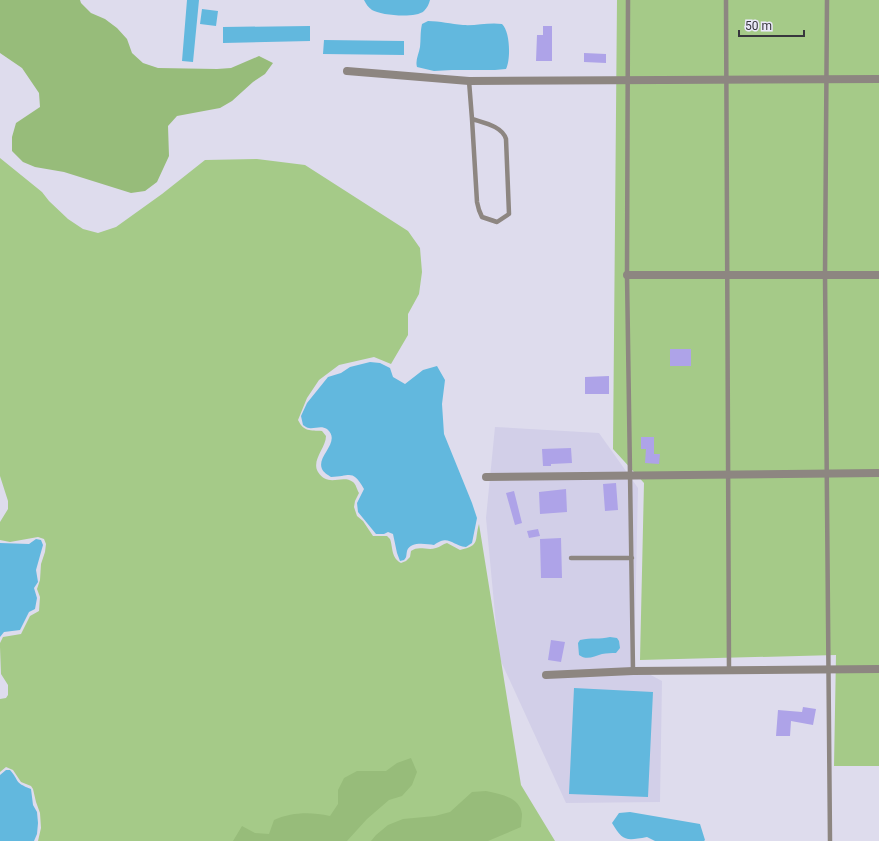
<svg xmlns="http://www.w3.org/2000/svg" width="879" height="841" font-family="Roboto,sans-serif">
  <style>
    .built { fill: #d2cfe8 }
    .green { fill: #a5ca88 }
    .forest { fill: #97bc7a }
    .water { fill: #62b8de }
    .building { fill: #aea3e8 }
    .lines { fill: none; stroke-linecap: round; stroke-linejoin: round }
    .lane { stroke: #8d8681; stroke-width: 4.5 }
    .street { stroke: #8d8681; stroke-width: 8 }
  </style>
  <rect width="100%" height="100%" fill="#dedced"/>
  <path class="built" d="M 495,427 L 599,433 L 638,488 L 634,666 L 662,681 L 660,802 L 566,803 L 499,657 L 486,518 Z"/>
  <path class="green" d="M 617,0 L 879,0 L 879,766 L 834,766 L 836,655 L 640,660 L 644,483 L 613,449 Z
    M 0,158 L 42,192 L 49,201 L 68,219 L 83,229 L 98,233 L 116,227 L 162,194 L 205,160 L 257,159 L 305,165 L 408,231 L 420,248 L 422,272 L 419,294 L 408,314 L 408,335 L 391,364 L 374,357 L 339,365 L 319,380 L 307,398 L 298,420 C 304,432 310,430 322,431 L 326,436 C 326,448 311,460 318,472 C 328,488 342,474 353,482 C 356,484 357,490 359,493 L 355,501 L 354,507 L 357,516 L 363,521 L 373,536 L 387,536 L 390,539 C 393,547 391,558 401,563 L 406,561 L 410,557 L 411,551 C 419,545 427,551 436,548 C 440,547 443,544 447,543 L 460,550 C 481,545 474,541 479,524 L 521,785 L 555,841 L 38,841 L 41,828 L 40,813 L 36,802 L 33,789 L 31,786 L 21,782 L 13,770 L 6,767 L 0,772 L 0,699 L 6,698 L 8,695 L 8,685 L 1,674 L 0,647 L 0,643 L 3,637 L 21,634 L 30,616 L 39,611 L 40,597 L 37,589 L 40,580 L 41,564 L 45,552 L 46,544 L 44,539 L 38,537 L 10,542 L 0,540 L 0,522 L 8,509 L 8,501 L 0,476 Z"/>
  <path class="forest" d="M 0,0 L 80,0 L 81,3 L 91,13 L 105,19 L 117,28 L 127,39 L 132,53 L 143,63 L 158,68 L 217,69 L 231,68 L 259,56 L 273,63 L 265,74 L 253,82 L 232,101 L 220,108 L 177,116 L 168,126 L 169,156 L 157,182 L 145,191 L 131,193 L 64,172 L 35,167 L 23,162 L 12,151 L 12,137 L 16,123 L 40,107 L 39,93 L 22,68 L 0,53 Z
    M 411,758 L 417,772 L 412,785 L 402,796 L 389,800 L 367,819 L 347,841 L 233,841 L 242,826 L 255,833 L 269,834 L 274,820 C 293,812 310,812 330,816 L 338,804 L 338,790 L 344,778 L 357,771 L 386,771 L 397,763 Z
    M 486,791 C 500,794 520,797 522,814 C 522,818 521,823 521,827 L 488,841 L 371,841 L 376,835 L 388,825 L 403,819 L 435,816 L 450,812 L 472,792 Z"/>
  <path class="water" d="M 187,0 L 199,0 L 193,62 L 182,61 Z
    M 364,0 L 430,0 C 429,4 427,8 424,11 C 415,19 380,15 372,10 C 368,7 366,4 364,0 Z
    M 202,9 L 218,11 L 216,26 L 200,24 Z
    M 428,21 C 440,21 451,24 463,25 C 476,26 489,22 502,24 C 510,31 511,59 506,69 L 495,70 L 452,70 L 434,71 L 417,67 C 415,60 419,54 420,47 C 421,39 420,33 422,24 Z
    M 310,26 L 310,41 L 223,43 L 223,27 Z
    M 324,40 L 404,41 L 404,55 L 323,54 Z
    M 370,362 L 380,363 L 390,368 L 393,377 L 405,384 L 423,370 L 437,366 L 445,380 L 442,404 L 444,434 L 472,503 L 477,518 L 472,543 L 466,547 C 451,545 449,534 434,545 C 426,544 410,541 407,551 C 406,556 407,557 404,560 L 400,561 L 397,553 L 393,534 L 388,532 L 384,534 L 376,534 L 358,512 L 357,503 L 364,489 C 352,468 350,477 331,477 C 328,475 323,472 322,469 C 316,456 342,442 327,429 C 321,425 315,429 309,428 C 307,428 305,426 303,425 L 301,416 L 307,403 L 328,377 L 341,373 L 350,367 Z
    M 36,539 L 41,540 L 43,545 L 36,570 L 38,582 L 34,588 L 37,598 L 35,609 L 29,612 L 20,630 L 4,632 L 0,637 L 0,543 L 29,544 Z
    M 610,637 L 617,638 L 619,641 L 620,648 L 616,653 C 611,653 607,653 602,654 C 594,656 587,661 579,655 L 578,643 L 580,640 C 592,637 599,640 610,637 Z
    M 574,688 L 653,692 L 648,797 L 569,794 Z
    M 6,770 L 10,770 C 20,781 13,782 31,789 L 33,805 L 37,812 L 38,823 L 37,834 L 34,841 L 0,841 L 0,775 Z
    M 630,812 L 700,824 L 705,840 L 704,841 L 655,841 L 647,837 C 625,841 623,841 612,823 L 619,813 Z"/>
  <path class="building" d="M 543,26 L 552,26 L 552,61 L 536,61 L 537,35 L 543,35 Z
    M 584,53 L 606,54 L 606,63 L 584,62 Z
    M 670,349 L 691,349 L 691,366 L 670,366 Z
    M 609,376 L 609,394 L 585,394 L 585,377 Z
    M 641,437 L 654,437 L 654,454 L 660,454 L 659,464 L 645,463 L 646,449 L 641,449 Z
    M 571,448 L 572,463 L 551,464 L 551,466 L 543,466 L 542,449 Z
    M 616,483 L 618,510 L 605,511 L 603,484 Z
    M 566,489 L 567,512 L 540,514 L 539,492 Z
    M 514,491 L 522,523 L 515,525 L 506,493 Z
    M 538,529 L 540,536 L 529,538 L 527,531 Z
    M 561,538 L 562,578 L 541,578 L 540,539 Z
    M 551,640 L 565,642 L 561,662 L 548,660 Z
    M 803,707 L 816,709 L 813,725 L 791,721 L 790,736 L 776,736 L 778,710 L 802,712 Z"/>
  <g class="lines">
    <path class="lane" d="M 628,0 L 627,275 L 633,671
      M 726,0 L 729,670
      M 827,0 L 825,275 L 830,841
      M 469,81 L 472,119 L 477,202 L 479,210 L 482,217 L 497,222 L 509,214 L 506,139 C 502,126 484,123 472,119
      M 571,558 L 632,558"/>
    <path class="street" d="M 347,71 L 469,81 L 879,79
      M 627,275 L 879,275
      M 486,477 L 879,473
      M 546,675 L 633,671 L 879,669"/>
  </g>
  <path d="M739 30v6h65v-6" fill="none" stroke="#37363d" stroke-width="2"/>
  <text x="745" y="30" font-size="12" fill="#37363d" stroke="#ebe9fa" stroke-width="3" paint-order="stroke">50 m</text>
</svg>
